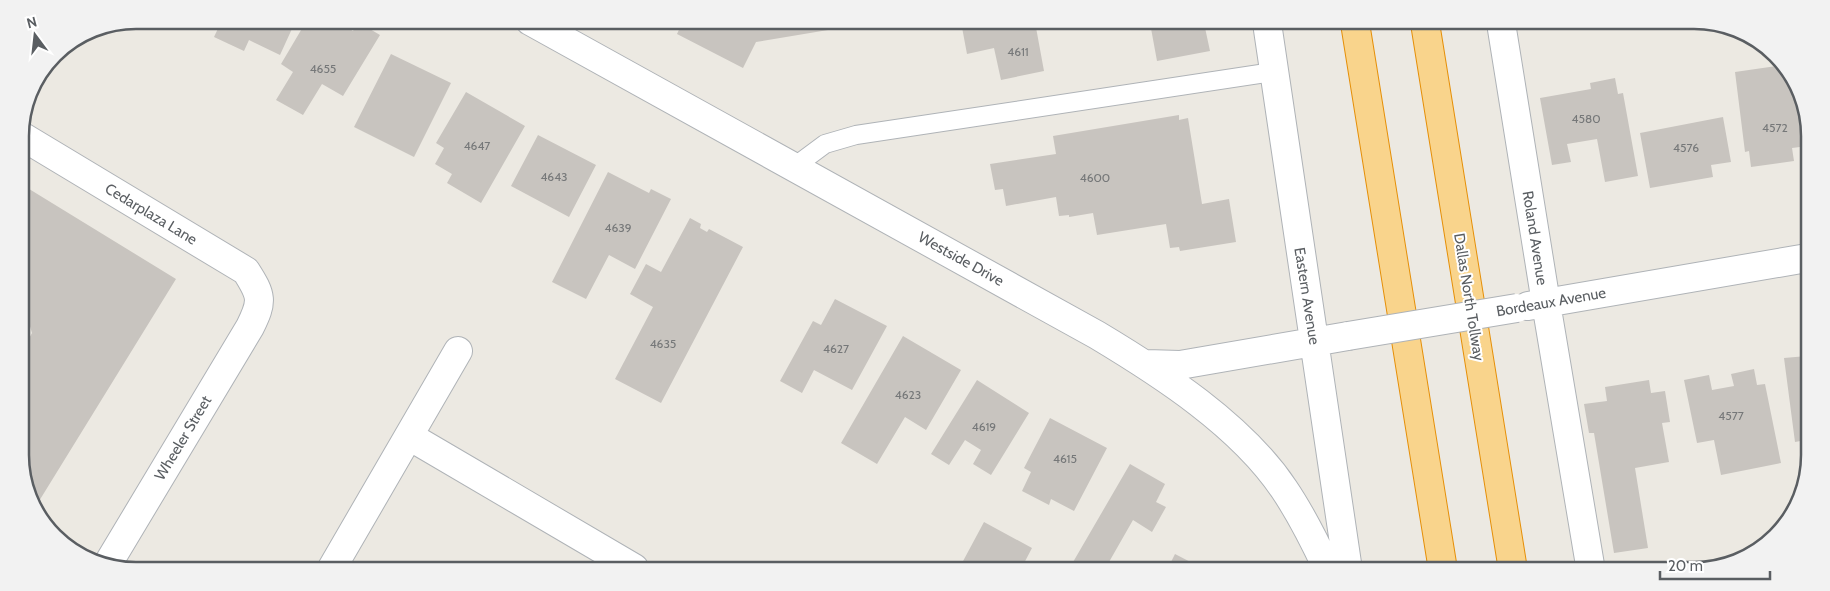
<svg xmlns="http://www.w3.org/2000/svg" width="1830" height="591" font-family="Cabin,sans-serif">
  <style>
    .building { fill: #c8c4bf }
    .lines { fill: none; stroke-linecap: round; stroke-linejoin: round }
    .service-casing { stroke: #afb3b7; stroke-width: 20 }
    .minor-casing { stroke: #afb3b7; stroke-width: 30 }
    .tertiary-casing { stroke: #afb3b7; stroke-width: 30 }
    .motorway-casing { stroke: #e58f08; stroke-width: 30 }
    .service { stroke: #fff; stroke-width: 18 }
    .minor { stroke: #fff; stroke-width: 28 }
    .tertiary { stroke: #fff; stroke-width: 28 }
    .motorway { stroke: #f9d48c; stroke-width: 28 }
    .tertiary-bridge-casing { stroke: #afb3b7; stroke-width: 30; stroke-linecap: butt }
    .tertiary-bridge { stroke: #fff; stroke-width: 28 }
    .labels { text-anchor: middle; dominant-baseline: central; stroke-width: 4; stroke-linejoin: round; paint-order: stroke }
    .number-label { font-size: 12px; fill: #767879 }
    .street-label { font-size: 15px; fill: #5a5e62; stroke: #fff }
    .rim { fill: none; stroke: #5a5e62; stroke-width: 2.5 }
  </style>
  <rect width="100%" height="100%" fill="#ece9e2"/>
  <path class="building" d="M 181,20 L 203,20 L 198,29 Z
    M 222,20 L 296,20 L 280,55 L 249,40 L 244,51 L 214,37 Z
    M 307,20 L 336,21 L 353,31 L 358,22 L 380,35 L 343,96 L 322,84 L 303,115 L 276,100 L 293,72 L 281,64 Z
    M 683,21 L 852,22 L 852,26 L 756,42 L 743,68 L 677,34 Z
    M 881,22 L 913,22 L 913,23 L 882,29 Z
    M 961,22 L 1035,22 L 1044,71 L 1001,80 L 994,48 L 967,54 Z
    M 1150,23 L 1204,23 L 1210,51 L 1157,61 Z
    M 391,54 L 451,83 L 414,157 L 354,127 Z
    M 1784,65 L 1808,113 L 1808,146 L 1792,148 L 1794,161 L 1751,167 L 1749,151 L 1745,152 L 1735,72 Z
    M 1615,78 L 1618,94 L 1623,93 L 1638,176 L 1605,182 L 1597,139 L 1567,144 L 1571,162 L 1552,165 L 1540,98 L 1591,89 L 1590,83 Z
    M 466,92 L 525,126 L 481,203 L 447,183 L 452,174 L 435,164 L 444,148 L 436,143 Z
    M 1179,115 L 1179,120 L 1188,118 L 1202,204 L 1229,199 L 1236,242 L 1180,251 L 1179,247 L 1170,248 L 1166,224 L 1097,235 L 1093,213 L 1069,217 L 1069,215 L 1059,216 L 1056,197 L 1006,206 L 1003,189 L 995,190 L 990,164 L 1056,154 L 1053,136 Z
    M 1723,117 L 1731,162 L 1711,165 L 1713,177 L 1650,188 L 1640,133 Z
    M 538,135 L 596,165 L 569,217 L 511,186 Z
    M 608,172 L 649,193 L 651,189 L 671,199 L 635,269 L 609,255 L 586,299 L 552,282 Z
    M 21,184 L 176,279 L 36,506 L 22,478 L 21,353 L 32,333 L 26,313 L 21,310 Z
    M 690,218 L 701,224 L 700,228 L 707,232 L 709,229 L 743,247 L 661,403 L 615,379 L 653,307 L 630,294 L 646,264 L 661,272 Z
    M 835,299 L 887,326 L 852,390 L 814,370 L 802,393 L 780,381 L 813,321 L 821,325 Z
    M 903,336 L 961,370 L 926,430 L 905,417 L 877,464 L 841,443 Z
    M 1807,356 L 1806,440 L 1795,442 L 1784,358 Z
    M 1754,369 L 1757,385 L 1765,384 L 1781,463 L 1721,475 L 1714,440 L 1697,443 L 1684,380 L 1709,375 L 1712,390 L 1734,386 L 1731,374 Z
    M 977,380 L 1029,413 L 991,475 L 973,464 L 981,450 L 965,440 L 949,465 L 931,454 Z
    M 1649,380 L 1651,393 L 1665,391 L 1670,422 L 1662,423 L 1669,462 L 1635,468 L 1648,548 L 1614,553 L 1594,433 L 1589,433 L 1584,404 L 1607,401 L 1605,387 Z
    M 1050,418 L 1107,448 L 1074,511 L 1051,499 L 1049,505 L 1022,491 L 1031,472 L 1024,468 Z
    M 1130,464 L 1165,484 L 1156,502 L 1166,507 L 1152,532 L 1133,520 L 1105,569 L 1069,569 Z
    M 984,522 L 1032,548 L 1021,569 L 973,569 L 962,563 Z
    M 1175,554 L 1206,570 L 1167,570 Z"/>
  <g class="lines">
    <defs>
      <path id="service" d="M 794,167 L 825,144 L 856,135 L 1273,72"/>
      <path id="minor" d="M 20,135 L 246,271 C 262,296 263,301 250,327 L 106,567
        M 409,436 L 634,568
        M 332,568 L 458,351"/>
      <path id="tertiary" d="M 530,21 L 1097,335 C 1162,374 1241,425 1284,489 C 1301,514 1315,542 1328,570
        M 1267,23 L 1348,570
        M 1501,23 L 1546,303 L 1591,571
        M 1528,306 L 1807,258
        M 1146,364 L 1180,365 L 1348,336"/>
      <path id="motorway" d="M 1355,23 L 1443,570
        M 1425,23 L 1513,570"/>
    </defs>
    <use href="#service" class="service-casing"/>
    <use href="#minor" class="minor-casing"/>
    <use href="#tertiary" class="tertiary-casing"/>
    <use href="#motorway" class="motorway-casing"/>
    <use href="#service" class="service"/>
    <use href="#minor" class="minor"/>
    <use href="#tertiary" class="tertiary"/>
    <use href="#motorway" class="motorway"/>
    <defs>
      <path id="tertiary-bridge" d="M 1348,336 L 1517,308"/>
    </defs>
    <use href="#tertiary-bridge" class="tertiary-bridge-casing"/>
    <use href="#tertiary-bridge" class="tertiary-bridge"/>
  </g>
  <g class="labels">
    <g class="number-label">
      <text x="1018" y="51">4611</text>
      <text x="323" y="68">4655</text>
      <text x="1586" y="118">4580</text>
      <text x="1775" y="127">4572</text>
      <text x="477" y="145">4647</text>
      <text x="1686" y="147">4576</text>
      <text x="554" y="176">4643</text>
      <text x="1095" y="177">4600</text>
      <text x="618" y="227">4639</text>
      <text x="663" y="343">4635</text>
      <text x="836" y="348">4627</text>
      <text x="908" y="394">4623</text>
      <text x="1731" y="415">4577</text>
      <text x="984" y="426">4619</text>
      <text x="1065" y="458">4615</text>
    </g>
    <g class="street-label">
      <text transform="translate(151 214) rotate(31)">Cedarplaza Lane</text>
      <text transform="translate(1535 238) rotate(81)">Roland Avenue</text>
      <text transform="translate(961 259) rotate(29)">Westside Drive</text>
      <text transform="translate(1307 296) rotate(81)">Eastern Avenue</text>
      <text transform="translate(1469 297) rotate(81)">Dallas North Tollway</text>
      <text transform="translate(1551 302) rotate(-10)">Bordeaux Avenue</text>
      <text transform="translate(183 438) rotate(-59)">Wheeler Street</text>
    </g>
  </g>
  <path d="M0 0H1830V591H0ZM136 29H1694A107 107 0 0 1 1801 136V455A107 107 0 0 1 1694 562H136A107 107 0 0 1 29 455V136A107 107 0 0 1 136 29Z" fill="#f2f2f2" fill-rule="evenodd"/>
  <path class="rim" d="M136 29H1694A107 107 0 0 1 1801 136V455A107 107 0 0 1 1694 562H136A107 107 0 0 1 29 455V136A107 107 0 0 1 136 29Z"/>
  <g transform="translate(35 35) rotate(345)" stroke="#ffffff" stroke-width="4" paint-order="stroke">
  <path d="M0-4L9 19L0 12L-9 19Z" fill="#5a5e62"/>
  <text y="-8" font-size="14" font-weight="bold" text-anchor="middle" fill="#5a5e62">N</text>
  </g>
  <path d="M1660 571v8h110v-8" fill="none" stroke="#5a5e62" stroke-width="2.5"/>
  <text x="1668" y="571" font-size="15" fill="#5a5e62" stroke="#ffffff" stroke-width="4" paint-order="stroke">20 m</text>
</svg>
